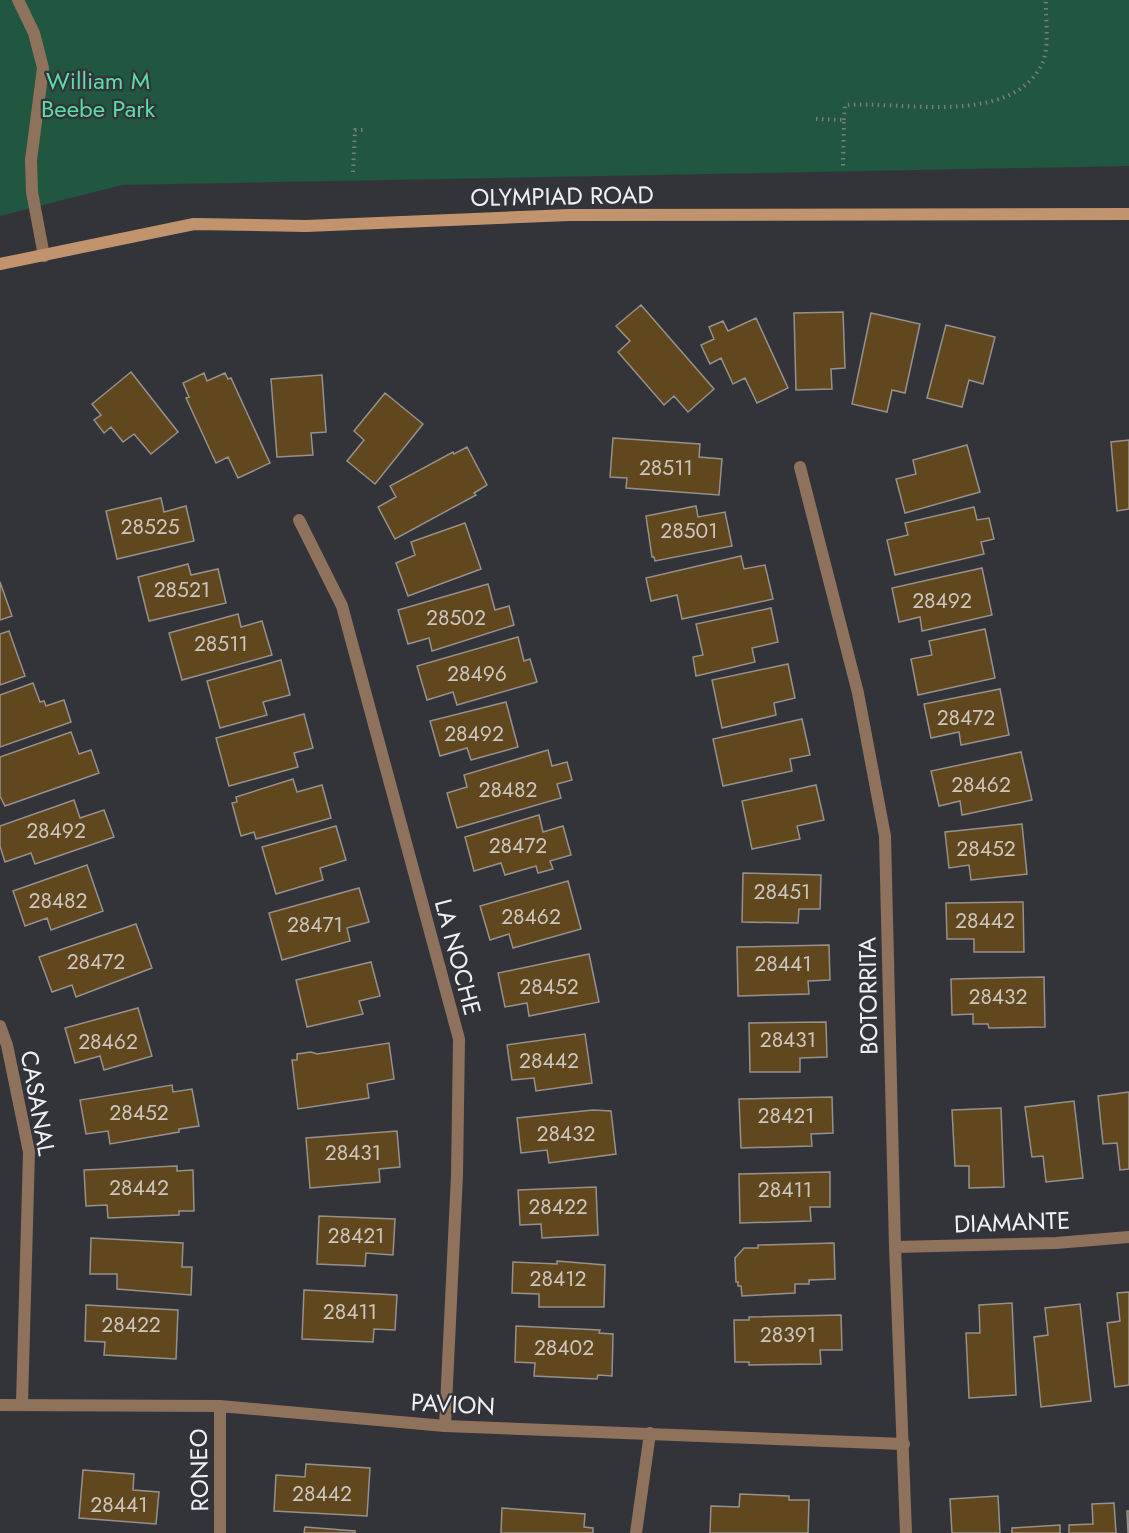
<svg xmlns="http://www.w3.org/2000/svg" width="1129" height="1533" font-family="Jost,sans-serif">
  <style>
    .green { fill: #215640 }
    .building { fill: #60471d; stroke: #96918b; stroke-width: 1.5 }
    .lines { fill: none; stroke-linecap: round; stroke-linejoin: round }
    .path { stroke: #7a7b80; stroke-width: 4; stroke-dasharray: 1.5 4.5; stroke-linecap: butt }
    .service { stroke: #8f725b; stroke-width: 12 }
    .minor { stroke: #8f725b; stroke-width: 12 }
    .secondary { stroke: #c2946e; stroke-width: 12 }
    .labels { text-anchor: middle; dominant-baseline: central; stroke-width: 4.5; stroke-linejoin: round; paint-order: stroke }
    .number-label { font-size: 21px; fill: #ccc6be }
    .park-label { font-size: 24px; fill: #58dea7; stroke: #33343a }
    .street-label { font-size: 24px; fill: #f0f0f4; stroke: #33343a }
  </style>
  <rect width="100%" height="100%" fill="#33343a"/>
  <path class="green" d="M 0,0 L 1129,0 L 1129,166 L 122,185 L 0,216 Z"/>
  <path class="building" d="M 641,305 L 714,389 L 688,412 L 674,396 L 664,405 L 618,352 L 630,341 L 616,326 Z
    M 843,312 L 845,368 L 831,369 L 832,389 L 796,390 L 794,313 Z
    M 871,313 L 920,324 L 905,393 L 892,390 L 887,412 L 852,404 Z
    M 756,318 L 788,388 L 757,403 L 745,378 L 733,384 L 721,358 L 710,364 L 701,345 L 714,339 L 709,327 L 723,321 L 728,331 Z
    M 946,325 L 995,337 L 983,384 L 969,380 L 962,407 L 927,398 Z
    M 131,372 L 178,432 L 151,454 L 134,434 L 123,442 L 111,427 L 104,433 L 94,420 L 101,415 L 92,404 Z
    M 204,373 L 207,381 L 225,373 L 228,379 L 231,378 L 270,463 L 238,478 L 228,457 L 216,463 L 186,398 L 189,397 L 183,383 Z
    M 322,375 L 326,432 L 311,433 L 313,455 L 277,457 L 271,379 Z
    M 385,393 L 423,424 L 375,484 L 347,461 L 364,440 L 354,431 Z
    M 613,438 L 700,444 L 699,457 L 722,459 L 719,495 L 626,488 L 627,478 L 610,477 Z
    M 1129,440 L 1129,509 L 1117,511 L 1111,442 Z
    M 967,445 L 980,492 L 905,513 L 896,479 L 916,474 L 913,460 Z
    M 467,447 L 487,485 L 474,493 L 476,495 L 395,539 L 378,507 L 396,497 L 390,486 L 453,452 L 454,454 Z
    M 161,498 L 164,512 L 186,506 L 194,541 L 117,559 L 106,511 Z
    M 696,506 L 698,517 L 725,512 L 732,546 L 655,561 L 654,557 L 652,557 L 646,516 Z
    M 974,507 L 977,520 L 989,518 L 994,539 L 981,542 L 984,554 L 895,575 L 887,540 L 908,535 L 905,523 Z
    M 465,523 L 481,569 L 408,596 L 396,563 L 415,555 L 411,542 Z
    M 741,556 L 744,569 L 765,565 L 773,599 L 682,619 L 677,595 L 651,601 L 646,578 Z
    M 188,564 L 191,575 L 218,569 L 226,603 L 149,621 L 138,577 Z
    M 982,568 L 992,615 L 922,631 L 920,617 L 899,622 L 892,588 Z
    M 0,582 L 12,616 L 0,620 Z
    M 488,584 L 495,610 L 509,606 L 514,625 L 432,651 L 429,638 L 408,644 L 398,610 Z
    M 771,608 L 778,642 L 752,648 L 755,662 L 696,676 L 693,657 L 703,655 L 696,624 Z
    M 238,614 L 241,627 L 262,621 L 272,655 L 182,680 L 169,633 Z
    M 985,629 L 995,678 L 918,695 L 911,659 L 932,655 L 929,641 Z
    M 9,631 L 25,676 L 0,685 L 0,634 Z
    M 518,637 L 524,661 L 530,659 L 537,682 L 457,705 L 453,692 L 427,700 L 417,666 Z
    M 281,660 L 290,695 L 263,702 L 267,715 L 220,728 L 207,681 Z
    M 788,664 L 795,698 L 774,703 L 776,715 L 722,728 L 712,680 Z
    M 33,683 L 40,702 L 44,701 L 46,706 L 64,700 L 71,722 L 0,747 L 0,695 Z
    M 1000,689 L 1009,735 L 961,745 L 959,732 L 931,738 L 924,704 Z
    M 506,702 L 518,747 L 471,760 L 467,748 L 440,756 L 430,721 Z
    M 304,714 L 313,748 L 294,753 L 298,767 L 229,786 L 216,738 Z
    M 802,719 L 810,755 L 790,759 L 792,771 L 723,786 L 713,739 Z
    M 71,732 L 79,754 L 91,750 L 99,773 L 5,806 L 0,796 L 0,757 Z
    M 548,750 L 552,766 L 567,762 L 572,780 L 557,784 L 561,798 L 457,828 L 447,793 L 467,787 L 464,775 Z
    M 1021,752 L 1032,800 L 962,815 L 960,801 L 939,806 L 931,771 Z
    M 293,779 L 297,792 L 322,785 L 331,818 L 256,839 L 254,832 L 241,836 L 232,803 L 237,802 L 236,797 Z
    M 816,785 L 824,820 L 797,826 L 800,839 L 752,849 L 742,801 Z
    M 74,800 L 80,818 L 104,810 L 114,837 L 35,864 L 31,853 L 5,862 L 0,846 L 0,826 Z
    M 539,815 L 543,832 L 563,826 L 571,855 L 550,861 L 553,869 L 538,873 L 536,866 L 505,875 L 501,863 L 474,871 L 465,837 Z
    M 1022,824 L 1027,874 L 971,880 L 969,865 L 949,868 L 945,832 Z
    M 336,826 L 346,860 L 320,868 L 323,880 L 276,894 L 262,847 Z
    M 87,865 L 103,911 L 51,930 L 47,918 L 25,926 L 13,891 Z
    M 743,873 L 821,875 L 820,909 L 799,909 L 798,923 L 742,922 Z
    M 568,881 L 581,929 L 513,948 L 509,934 L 490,940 L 480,906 Z
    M 359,888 L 369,922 L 347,928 L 350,941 L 282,960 L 269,913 Z
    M 1023,902 L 1024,952 L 974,952 L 974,939 L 947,939 L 946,903 Z
    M 136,924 L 152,968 L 76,997 L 72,985 L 52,992 L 39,957 Z
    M 829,945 L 830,980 L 808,981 L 809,994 L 738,996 L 737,947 Z
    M 589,954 L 599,1002 L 529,1016 L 527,1003 L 505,1007 L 498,973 Z
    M 371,962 L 380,996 L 359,1001 L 363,1014 L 307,1027 L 296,980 Z
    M 1044,977 L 1045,1027 L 989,1028 L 988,1024 L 973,1024 L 973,1014 L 952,1015 L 951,979 Z
    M 138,1008 L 152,1056 L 104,1070 L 100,1056 L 75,1063 L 65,1028 Z
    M 826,1022 L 827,1057 L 800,1058 L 800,1072 L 750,1072 L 749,1023 Z
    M 585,1034 L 592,1083 L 536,1091 L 534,1078 L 512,1080 L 507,1045 Z
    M 389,1043 L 394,1079 L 367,1084 L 369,1098 L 298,1109 L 292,1060 L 297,1060 L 297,1054 L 311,1052 L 317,1054 Z
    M 172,1085 L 173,1092 L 192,1089 L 199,1126 L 179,1129 L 179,1132 L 110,1144 L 108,1131 L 86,1134 L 80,1100 Z
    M 1129,1092 L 1129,1169 L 1120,1170 L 1117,1143 L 1103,1144 L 1098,1096 Z
    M 832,1097 L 833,1133 L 811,1134 L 812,1146 L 741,1148 L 739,1099 Z
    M 1074,1101 L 1083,1178 L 1046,1182 L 1043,1156 L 1032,1157 L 1025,1107 Z
    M 1001,1108 L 1004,1187 L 969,1188 L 969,1166 L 955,1166 L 952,1110 Z
    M 593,1110 L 611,1111 L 616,1154 L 549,1163 L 547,1150 L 521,1153 L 517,1118 Z
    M 397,1131 L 400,1167 L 379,1169 L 380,1182 L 310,1188 L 306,1138 Z
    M 177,1166 L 177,1171 L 193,1170 L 194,1211 L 179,1211 L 179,1215 L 108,1218 L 107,1205 L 86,1206 L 84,1170 Z
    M 830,1172 L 830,1207 L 810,1207 L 811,1221 L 740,1223 L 739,1174 Z
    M 596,1187 L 598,1235 L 542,1238 L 541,1224 L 520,1225 L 518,1190 Z
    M 319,1216 L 395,1219 L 393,1255 L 366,1253 L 365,1266 L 317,1264 Z
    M 91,1238 L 183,1243 L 182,1267 L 192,1267 L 191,1295 L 117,1289 L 117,1274 L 90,1274 Z
    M 834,1243 L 835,1279 L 809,1280 L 809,1284 L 795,1284 L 795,1293 L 742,1296 L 741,1286 L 738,1286 L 738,1282 L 736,1282 L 735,1258 L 744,1248 L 758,1248 L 758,1245 Z
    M 557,1261 L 605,1265 L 604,1307 L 539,1307 L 539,1294 L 512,1293 L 513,1262 L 557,1264 Z
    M 304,1290 L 397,1295 L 395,1330 L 374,1329 L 373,1342 L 302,1339 Z
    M 1129,1292 L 1129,1385 L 1115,1387 L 1107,1323 L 1120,1321 L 1117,1293 Z
    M 1012,1303 L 1016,1395 L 969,1398 L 966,1333 L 980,1333 L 979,1305 Z
    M 1080,1304 L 1091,1401 L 1041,1407 L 1034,1337 L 1048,1335 L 1045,1308 Z
    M 86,1305 L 178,1310 L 176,1359 L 104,1355 L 105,1342 L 85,1341 Z
    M 841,1315 L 842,1350 L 820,1350 L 821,1364 L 749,1365 L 749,1362 L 735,1362 L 734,1320 L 749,1320 L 749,1317 Z
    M 516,1326 L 600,1330 L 599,1333 L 613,1334 L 612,1376 L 598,1375 L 597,1379 L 534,1376 L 535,1363 L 515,1362 Z
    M 306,1464 L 370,1468 L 367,1516 L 274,1511 L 276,1475 L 305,1477 Z
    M 83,1470 L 134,1474 L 133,1490 L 159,1492 L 156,1524 L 79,1518 Z
    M 740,1494 L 789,1496 L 789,1500 L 809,1500 L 808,1533 L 710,1533 L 711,1506 L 739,1507 Z
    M 998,1496 L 1000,1533 L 952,1533 L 950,1499 Z
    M 1114,1503 L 1116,1533 L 1069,1533 L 1069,1525 L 1093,1524 L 1092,1504 Z
    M 502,1508 L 585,1514 L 584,1527 L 593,1528 L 593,1533 L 501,1533 Z
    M 1127,1511 L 1129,1511 L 1129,1533 L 1128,1533 Z
    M 1060,1525 L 1060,1533 L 1012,1533 L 1012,1528 Z
    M 305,1527 L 355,1531 L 355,1533 L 304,1533 Z"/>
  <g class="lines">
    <path class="path" d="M 816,119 L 844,120 L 843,166
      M 844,120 L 845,105 C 900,101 1006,126 1040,68 C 1051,50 1045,20 1046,0
      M 353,172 L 355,130 L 364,130"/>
    <path class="service" d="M 18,0 L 34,33 L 43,68 L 31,160 L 32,192 L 44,256"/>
    <path class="minor" d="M 800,467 L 858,693 L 885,836 L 895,1247 L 906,1533
      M 299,520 L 342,606 L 459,1039 L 457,1175 L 445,1426
      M 0,1026 L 7,1045 L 29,1152 L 22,1403
      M 895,1247 L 1056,1243 L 1129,1237
      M 0,1405 L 220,1406 L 445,1426 L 904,1444
      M 220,1406 L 220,1533
      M 636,1533 L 650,1433"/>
    <path class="secondary" d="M 0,264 L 194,224 L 306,226 L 569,215 L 1129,214"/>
  </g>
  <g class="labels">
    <g class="number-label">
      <text x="666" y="468">28511</text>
      <text x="150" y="527">28525</text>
      <text x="689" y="531">28501</text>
      <text x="182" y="590">28521</text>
      <text x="942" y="601">28492</text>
      <text x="456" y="618">28502</text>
      <text x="221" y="644">28511</text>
      <text x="477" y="674">28496</text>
      <text x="966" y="718">28472</text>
      <text x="474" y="734">28492</text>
      <text x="981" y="785">28462</text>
      <text x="508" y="790">28482</text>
      <text x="56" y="831">28492</text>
      <text x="518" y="846">28472</text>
      <text x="986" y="849">28452</text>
      <text x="782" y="892">28451</text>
      <text x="58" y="901">28482</text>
      <text x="531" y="917">28462</text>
      <text x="985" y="921">28442</text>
      <text x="315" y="925">28471</text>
      <text x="96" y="962">28472</text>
      <text x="783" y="964">28441</text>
      <text x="549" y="987">28452</text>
      <text x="998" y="997">28432</text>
      <text x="788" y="1040">28431</text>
      <text x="108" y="1042">28462</text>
      <text x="549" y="1061">28442</text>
      <text x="139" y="1113">28452</text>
      <text x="786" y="1116">28421</text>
      <text x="566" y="1134">28432</text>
      <text x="353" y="1153">28431</text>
      <text x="139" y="1188">28442</text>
      <text x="785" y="1190">28411</text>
      <text x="558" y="1207">28422</text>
      <text x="356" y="1236">28421</text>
      <text x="558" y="1279">28412</text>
      <text x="350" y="1312">28411</text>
      <text x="131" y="1325">28422</text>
      <text x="788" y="1335">28391</text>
      <text x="564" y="1348">28402</text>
      <text x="322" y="1494">28442</text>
      <text x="119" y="1505">28441</text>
    </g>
    <g class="park-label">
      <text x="98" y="80">William M<tspan x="98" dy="28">Beebe Park</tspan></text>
    </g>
    <g class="street-label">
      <text transform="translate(562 196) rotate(-1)">OLYMPIAD ROAD</text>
      <text transform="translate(458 957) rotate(75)">LA NOCHE</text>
      <text transform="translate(868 996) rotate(-91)">BOTORRITA</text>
      <text transform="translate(38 1103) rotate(80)">CASANAL</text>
      <text transform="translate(1012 1222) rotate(-2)">DIAMANTE</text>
      <text transform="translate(453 1404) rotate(3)">PAVION</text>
      <text transform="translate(199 1470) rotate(-91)">RONEO</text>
    </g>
  </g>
</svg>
